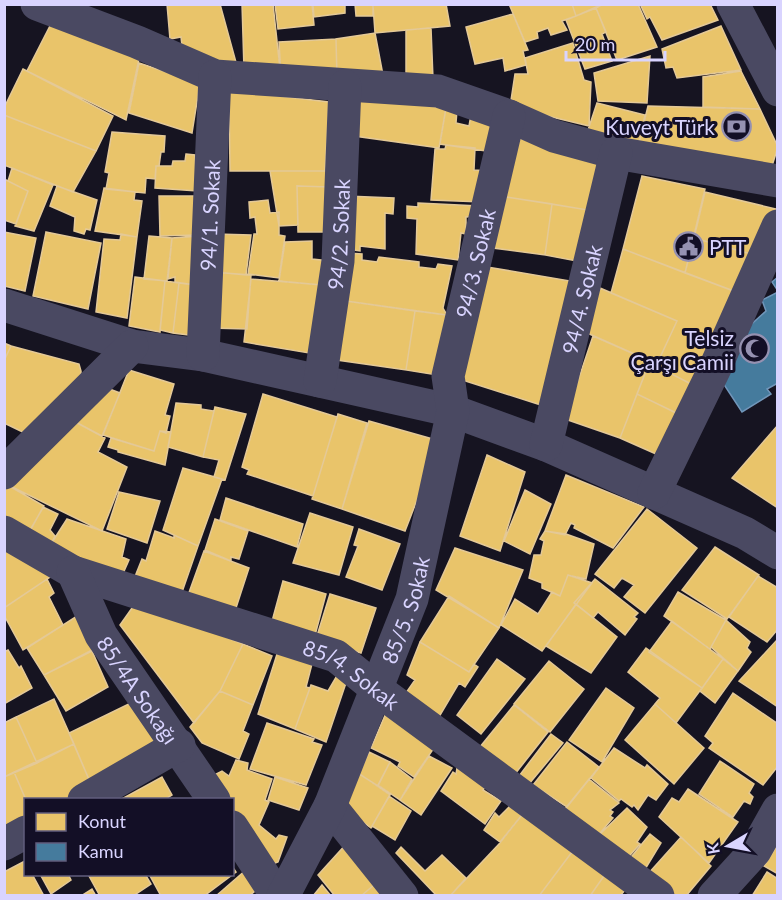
<svg xmlns="http://www.w3.org/2000/svg" width="782" height="900" font-family="Lato,sans-serif">
  <style>
    .homes { fill: #e9c46a; stroke: #e4c997; stroke-width: 1.5 }
    .public { fill: #457b9d; stroke: #7196ba; stroke-width: 1.5 }
    .lines { fill: none; stroke-linecap: round; stroke-linejoin: round }
    .minor { stroke: #4a4962; stroke-width: 33 }
    .labels { text-anchor: middle; dominant-baseline: central; stroke-width: 6; stroke-linejoin: round; paint-order: stroke }
    .poi-label { font-size: 21px; fill: #d9d4ff; stroke: #130f26; text-anchor: end }
    .street-label { font-size: 21px; fill: #d9d4ff; stroke: #130f26 }
  </style>
  <rect width="100%" height="100%" fill="#161421"/>
  <path class="homes" d="M 167,4 L 220,4 L 237,66 L 183,55 L 181,37 L 170,39 Z
    M 242,4 L 273,4 L 280,69 L 244,69 Z
    M 275,4 L 312,4 L 314,25 L 278,29 Z
    M 313,4 L 345,4 L 345,13 L 314,17 Z
    M 355,4 L 373,4 L 373,16 L 356,16 Z
    M 446,4 L 450,26 L 375,33 L 373,5 Z
    M 509,4 L 572,4 L 576,16 L 562,21 L 567,30 L 551,35 L 548,28 L 537,32 L 538,38 L 525,42 Z
    M 572,4 L 603,4 L 576,16 Z
    M 603,4 L 638,4 L 657,47 L 617,60 L 596,8 Z
    M 640,4 L 710,4 L 718,20 L 662,40 L 650,17 L 647,19 Z
    M 596,8 L 606,32 L 602,34 L 612,61 L 585,69 L 566,20 Z
    M 513,14 L 528,50 L 523,51 L 526,65 L 505,71 L 503,58 L 475,64 L 466,27 Z
    M 53,20 L 139,59 L 126,120 L 27,71 Z
    M 721,26 L 741,70 L 677,78 L 673,67 L 666,68 L 662,49 Z
    M 431,28 L 433,79 L 406,78 L 406,30 Z
    M 375,33 L 383,75 L 337,76 L 336,39 Z
    M 336,39 L 337,79 L 281,76 L 279,42 Z
    M 573,43 L 584,80 L 591,82 L 589,126 L 510,107 L 515,74 L 528,74 L 525,58 Z
    M 650,56 L 647,103 L 598,101 L 594,73 Z
    M 139,63 L 200,83 L 192,133 L 129,113 Z
    M 23,69 L 113,116 L 96,151 L 4,115 L 4,108 Z
    M 741,71 L 760,109 L 703,107 L 703,77 Z
    M 229,90 L 329,102 L 325,171 L 230,171 Z
    M 351,97 L 446,108 L 439,148 L 347,135 Z
    M 597,103 L 645,115 L 639,143 L 587,133 Z
    M 648,106 L 760,109 L 778,147 L 770,172 L 639,143 Z
    M 446,108 L 457,110 L 456,123 L 469,126 L 471,115 L 494,122 L 492,152 L 440,144 Z
    M 4,115 L 96,151 L 73,192 L 4,165 Z
    M 112,132 L 165,136 L 164,152 L 161,152 L 159,166 L 156,166 L 155,179 L 146,178 L 145,193 L 106,189 L 109,173 L 105,172 Z
    M 519,138 L 607,165 L 600,212 L 506,197 Z
    M 446,145 L 475,148 L 474,170 L 489,171 L 482,202 L 431,200 L 435,149 L 445,149 Z
    M 186,154 L 195,155 L 197,191 L 155,188 L 156,166 L 172,166 L 173,161 L 185,161 Z
    M 12,168 L 53,185 L 34,231 L 15,226 L 28,191 L 8,181 Z
    M 270,171 L 332,171 L 331,187 L 297,186 L 298,225 L 279,226 Z
    M 642,176 L 705,189 L 685,273 L 623,249 Z
    M 4,179 L 28,191 L 16,224 L 4,220 Z
    M 57,186 L 97,200 L 90,230 L 86,229 L 84,234 L 74,231 L 75,217 L 50,206 Z
    M 297,186 L 331,187 L 330,232 L 298,232 Z
    M 104,188 L 135,192 L 134,200 L 142,201 L 137,237 L 95,231 Z
    M 705,192 L 776,209 L 758,256 L 694,238 Z
    M 159,196 L 198,196 L 199,235 L 160,236 Z
    M 346,196 L 394,198 L 393,214 L 385,213 L 385,249 L 360,246 L 360,251 L 340,248 Z
    M 506,197 L 552,204 L 545,255 L 493,248 Z
    M 268,200 L 270,213 L 279,212 L 279,235 L 285,236 L 279,278 L 248,274 L 254,234 L 257,234 L 255,217 L 250,218 L 249,202 Z
    M 418,203 L 479,206 L 478,216 L 466,217 L 466,234 L 461,233 L 458,260 L 416,254 L 417,219 L 407,218 L 407,206 L 418,207 Z
    M 552,204 L 600,212 L 587,263 L 545,255 Z
    M 4,232 L 36,238 L 25,291 L 4,286 Z
    M 46,232 L 101,243 L 88,309 L 33,296 Z
    M 121,234 L 137,237 L 127,318 L 96,312 L 104,239 L 120,240 Z
    M 216,234 L 251,235 L 246,275 L 215,272 Z
    M 149,236 L 172,238 L 167,281 L 144,279 Z
    M 199,236 L 195,285 L 175,282 L 175,277 L 168,279 L 172,238 Z
    M 694,238 L 758,256 L 739,293 L 685,273 Z
    M 312,241 L 312,259 L 330,261 L 322,285 L 279,281 L 285,242 Z
    M 623,249 L 739,293 L 695,386 L 656,366 L 677,321 L 611,293 Z
    M 347,253 L 362,254 L 362,260 L 377,262 L 379,257 L 419,262 L 419,267 L 436,269 L 438,264 L 452,266 L 443,308 L 447,315 L 339,300 Z
    M 487,267 L 582,283 L 544,406 L 456,378 Z
    M 211,272 L 251,275 L 247,329 L 210,328 Z
    M 135,277 L 165,281 L 160,332 L 129,326 Z
    M 251,279 L 322,285 L 315,354 L 244,342 Z
    M 165,281 L 179,283 L 173,333 L 160,330 Z
    M 179,283 L 195,285 L 196,336 L 173,333 Z
    M 600,288 L 677,321 L 657,364 L 585,332 Z
    M 339,300 L 415,311 L 406,370 L 330,359 Z
    M 415,311 L 447,315 L 437,375 L 406,370 Z
    M 593,336 L 650,361 L 620,438 L 565,419 Z
    M 4,343 L 11,346 L 4,361 Z
    M 11,346 L 79,364 L 81,371 L 81,381 L 29,435 L 4,423 L 4,361 Z
    M 656,366 L 695,386 L 680,415 L 637,394 L 646,371 L 651,372 Z
    M 129,370 L 174,384 L 165,415 L 170,416 L 166,433 L 160,431 L 154,451 L 103,435 Z
    M 99,385 L 120,393 L 102,436 L 68,418 Z
    M 263,394 L 337,417 L 313,496 L 247,474 L 249,470 L 242,467 Z
    M 637,394 L 683,416 L 665,458 L 620,438 Z
    M 176,403 L 201,405 L 201,409 L 214,411 L 203,457 L 168,447 Z
    M 215,407 L 246,414 L 225,480 L 214,477 L 219,460 L 203,457 Z
    M 338,414 L 367,423 L 342,509 L 312,499 Z
    M 68,418 L 105,438 L 98,452 L 127,467 L 102,531 L 4,483 Z
    M 369,421 L 440,441 L 405,531 L 342,509 Z
    M 778,425 L 778,508 L 732,478 Z
    M 160,431 L 171,432 L 165,465 L 118,452 L 118,450 L 108,447 L 111,438 L 154,451 Z
    M 487,455 L 525,472 L 500,551 L 460,536 Z
    M 183,468 L 222,479 L 198,546 L 163,530 Z
    M 566,475 L 644,507 L 613,548 L 574,528 L 575,525 L 571,523 L 565,535 L 545,531 Z
    M 4,483 L 44,506 L 26,537 L 4,525 Z
    M 525,490 L 551,504 L 530,554 L 504,541 Z
    M 119,492 L 160,501 L 147,543 L 107,529 Z
    M 226,498 L 303,524 L 297,547 L 220,520 Z
    M 43,507 L 58,514 L 50,530 L 55,536 L 50,546 L 29,533 Z
    M 647,509 L 697,548 L 645,613 L 624,597 L 634,585 L 622,578 L 614,588 L 595,574 Z
    M 310,513 L 353,527 L 339,575 L 293,563 Z
    M 67,519 L 126,539 L 122,557 L 129,560 L 121,578 L 49,547 Z
    M 215,519 L 248,531 L 239,559 L 231,557 L 231,561 L 205,550 Z
    M 359,529 L 400,544 L 382,590 L 346,577 L 358,546 L 354,545 Z
    M 155,531 L 174,538 L 174,535 L 198,546 L 181,595 L 134,579 L 142,559 L 146,561 Z
    M 545,531 L 566,534 L 594,544 L 586,579 L 568,575 L 560,596 L 542,588 L 542,583 L 529,578 L 534,555 L 541,555 L 544,541 L 540,539 Z
    M 4,544 L 56,573 L 4,608 Z
    M 715,547 L 759,575 L 727,619 L 682,590 Z
    M 455,548 L 523,570 L 499,628 L 436,590 Z
    M 204,551 L 249,568 L 234,614 L 187,598 Z
    M 568,575 L 592,583 L 542,651 L 501,625 L 515,599 L 538,614 L 552,592 L 560,596 Z
    M 758,576 L 778,588 L 778,629 L 767,642 L 729,617 Z
    M 47,579 L 54,593 L 49,597 L 63,625 L 23,650 L 4,615 L 4,608 Z
    M 595,579 L 638,613 L 634,617 L 637,619 L 625,635 L 598,612 L 593,618 L 574,603 Z
    M 283,581 L 326,594 L 314,639 L 271,625 Z
    M 678,592 L 726,620 L 710,649 L 664,616 Z
    M 330,594 L 376,608 L 361,653 L 316,639 Z
    M 449,596 L 499,628 L 469,672 L 420,642 Z
    M 137,601 L 243,644 L 220,691 L 194,723 L 120,625 Z
    M 576,604 L 617,637 L 591,673 L 546,646 Z
    M 77,616 L 96,648 L 44,675 L 27,648 Z
    M 726,620 L 750,642 L 747,648 L 751,652 L 738,671 L 711,647 Z
    M 672,621 L 723,659 L 702,688 L 649,652 Z
    M 778,639 L 778,707 L 739,681 Z
    M 420,642 L 469,672 L 474,664 L 478,667 L 465,687 L 459,683 L 436,722 L 401,700 L 415,680 L 407,675 Z
    M 243,644 L 272,656 L 253,705 L 220,691 Z
    M 646,648 L 702,688 L 676,723 L 655,704 L 660,698 L 628,672 Z
    M 8,650 L 19,668 L 21,666 L 32,688 L 4,704 L 4,652 Z
    M 92,651 L 108,687 L 66,711 L 44,675 Z
    M 278,651 L 312,664 L 306,687 L 310,688 L 295,729 L 258,714 Z
    M 497,659 L 525,679 L 481,734 L 457,715 Z
    M 723,659 L 738,671 L 715,703 L 700,691 Z
    M 549,661 L 584,689 L 550,732 L 514,704 Z
    M 338,674 L 348,677 L 326,742 L 295,729 L 311,685 L 328,691 Z
    M 606,688 L 634,708 L 602,762 L 569,740 Z
    M 220,691 L 253,705 L 243,731 L 249,734 L 239,759 L 202,743 L 190,727 Z
    M 733,693 L 778,724 L 778,766 L 763,785 L 709,748 L 713,743 L 705,736 Z
    M 54,699 L 74,744 L 37,763 L 16,717 Z
    M 135,701 L 166,747 L 93,789 L 69,733 Z
    M 655,704 L 704,748 L 674,784 L 625,740 Z
    M 514,705 L 548,732 L 515,774 L 480,747 Z
    M 386,713 L 436,745 L 414,777 L 398,766 L 400,762 L 371,748 Z
    M 16,717 L 37,763 L 4,777 L 4,723 Z
    M 267,723 L 314,739 L 312,742 L 322,745 L 306,785 L 250,769 Z
    M 551,734 L 563,743 L 529,784 L 519,776 Z
    M 567,742 L 599,767 L 567,807 L 533,785 Z
    M 74,744 L 93,789 L 73,800 L 26,800 L 14,772 Z
    M 614,748 L 645,768 L 647,765 L 668,784 L 656,800 L 648,795 L 638,810 L 634,805 L 632,807 L 621,799 L 619,801 L 591,778 Z
    M 369,752 L 390,762 L 378,786 L 359,774 Z
    M 429,756 L 452,768 L 421,815 L 400,800 Z
    M 236,760 L 248,763 L 247,770 L 272,779 L 265,800 L 269,802 L 259,825 L 276,839 L 279,835 L 287,837 L 278,862 L 270,865 L 232,818 L 232,800 L 222,800 L 212,776 L 222,771 L 229,776 Z
    M 720,761 L 754,784 L 749,793 L 753,797 L 750,804 L 744,801 L 733,817 L 699,794 Z
    M 390,762 L 412,779 L 400,800 L 378,785 Z
    M 457,768 L 489,782 L 483,790 L 501,801 L 485,824 L 441,791 L 453,772 L 456,774 Z
    M 14,772 L 26,800 L 26,825 L 4,838 L 4,777 Z
    M 357,772 L 390,795 L 371,828 L 348,811 L 345,796 Z
    M 162,777 L 172,795 L 164,800 L 120,800 Z
    M 275,777 L 308,788 L 299,810 L 268,800 Z
    M 589,779 L 619,803 L 610,810 L 613,812 L 610,816 L 613,818 L 593,841 L 560,815 Z
    M 688,789 L 738,822 L 709,863 L 659,817 L 672,798 L 679,802 Z
    M 389,796 L 411,811 L 395,840 L 372,826 Z
    M 513,803 L 525,811 L 500,842 L 484,830 L 495,813 L 499,817 Z
    M 627,808 L 647,827 L 637,842 L 640,844 L 625,861 L 597,837 Z
    M 522,815 L 572,852 L 539,896 L 450,896 L 499,844 Z
    M 650,834 L 661,843 L 644,871 L 627,862 Z
    M 681,837 L 711,866 L 686,896 L 673,896 L 648,874 Z
    M 349,841 L 381,879 L 361,896 L 335,896 L 318,875 Z
    M 778,844 L 778,874 L 764,866 Z
    M 401,847 L 425,871 L 442,855 L 466,878 L 450,896 L 437,896 L 396,853 Z
    M 572,852 L 606,873 L 590,896 L 539,896 Z
    M 25,861 L 26,874 L 32,874 L 44,896 L 4,896 L 4,872 Z
    M 232,866 L 236,872 L 204,896 L 161,896 L 149,874 L 232,874 Z
    M 247,869 L 261,886 L 249,896 L 216,896 Z
    M 767,872 L 778,879 L 778,896 L 752,896 Z
    M 606,873 L 625,890 L 620,896 L 590,896 Z
    M 40,874 L 68,874 L 71,880 L 51,894 Z
    M 92,874 L 145,874 L 151,884 L 133,896 L 100,896 L 89,876 Z
    M 381,879 L 394,896 L 361,896 Z
    M 322,885 L 331,896 L 313,896 Z
    M 92,889 L 96,896 L 81,896 Z"/>
  <path class="public" d="M 778,277 L 778,291 L 772,282 Z
    M 778,292 L 778,383 L 767,389 L 771,394 L 742,412 L 719,377 L 734,340 L 766,311 L 762,300 Z"/>
  <g class="lines">
    <g class="minor">
      <path d="M 37,4 L 137,42 L 215,76 L 438,91 L 509,116 L 554,136 L 616,153 L 778,181"/>
      <path d="M 733,4 L 778,90"/>
      <path d="M 4,305 L 132,346 L 203,355 L 453,411 L 546,445 L 745,533 L 778,553"/>
      <path id="s1" d="M 203,355 L 215,76"/>
      <path id="s2" d="M 320,381 L 338,261 L 345,86"/>
      <path id="s3" d="M 546,445 L 616,153"/>
      <path d="M 4,473 L 132,346"/>
      <path d="M 654,493 L 715,368 L 778,226"/>
      <path id="s4" d="M 4,532 L 73,572 L 336,656 L 378,690 L 658,896"/>
      <path id="s5" d="M 73,572 L 101,635 L 214,800"/>
      <path d="M 84,800 L 179,745"/>
      <path d="M 330,806 L 402,896"/>
      <path d="M 232,827 L 277,896"/>
      <path d="M 4,844 L 26,832"/>
      <path id="s6" d="M 283,896 L 330,806 L 412,599 L 453,411 L 448,376 L 509,116"/>
      <path d="M 714,896 L 755,851 L 778,810"/>
    </g>
  </g>
  <defs>
    <symbol id="bank-ring" viewBox="-11 -11 22 22"><circle r="9.5" fill="#130f26" stroke="#9591b1" stroke-width="1.5"/><path d="M-6-4H6V4H-6ZM0-2.3a2.3 2.3 0 1 0 0 4.6a2.3 2.3 0 1 0 0-4.6Z" fill="#9591b1"/></symbol>
    <symbol id="civic-ring" viewBox="-11 -11 22 22"><circle r="9.5" fill="#130f26" stroke="#9591b1" stroke-width="1.5"/><path d="M-.6-6.5H3V-4.5H.6V-3L4-1V1h2V6H-6V1h2V-1L-.6-3ZM-1.2 2.5V6h2.4V2.5Z" fill="#9591b1"/></symbol>
    <symbol id="mosque-ring" viewBox="-11 -11 22 22"><circle r="9.5" fill="#130f26" stroke="#9591b1" stroke-width="1.5"/><path d="M3.5-4.9A6 6 0 1 0 3.5 4.9A5 5 0 1 1 3.5-4.9Z" fill="#9591b1"/></symbol>
  </defs>
  <g fill-rule="evenodd">
    <use href="#bank-ring" x="720" y="110" width="33" height="33"/>
    <use href="#civic-ring" x="672" y="230" width="33" height="33"/>
    <use href="#mosque-ring" x="738" y="332" width="33" height="33"/>
  </g>
  <g class="labels">
    <g class="poi-label">
      <text x="715" y="126">Kuveyt Türk</text>
      <text x="709" y="246" text-anchor="start">PTT</text>
      <text x="734" y="337">Telsiz<tspan x="734" dy="24">Çarşı Camii</tspan></text>
    </g>
    <g class="street-label">
      <text stroke="none"><textPath href="#s1" startOffset="140">94/1. Sokak</textPath></text>
      <text stroke="none"><textPath href="#s2" startOffset="148">94/2. Sokak</textPath></text>
      <text stroke="none"><textPath href="#s6" startOffset="668">94/3. Sokak</textPath></text>
      <text stroke="none"><textPath href="#s3" startOffset="150">94/4. Sokak</textPath></text>
      <text stroke="none"><textPath href="#s6" startOffset="312">85/5. Sokak</textPath></text>
      <text stroke="none"><textPath href="#s4" startOffset="378">85/4. Sokak</textPath></text>
      <text stroke="none"><textPath href="#s5" startOffset="135">85/4A Sokağı</textPath></text>
    </g>
  </g>
  <rect width="782" height="900" fill="none" stroke="#d9d4ff" stroke-width="12"/>
  <rect x="24" y="798" width="210" height="78" fill="#130f26" stroke="#625e7d" stroke-width="1.5"/>
  <rect x="36" y="813" width="30" height="18" fill="#e9c46a" stroke="#625e7d" stroke-width="1.5"/>
  <text x="78" y="828" font-size="18" fill="#d9d4ff">Konut</text>
  <rect x="36" y="843" width="30" height="18" fill="#457b9d" stroke="#625e7d" stroke-width="1.5"/>
  <text x="78" y="858" font-size="18" fill="#d9d4ff">Kamu</text>
  <g transform="translate(728 846) rotate(260)" stroke="#130f26" stroke-width="4.5" paint-order="stroke">
  <path d="M0-4.5L10 22L0 15L-10 22Z" fill="#d9d4ff"/>
  <text y="-9" font-size="16" font-weight="bold" text-anchor="middle" fill="#d9d4ff">K</text>
  </g>
  <path d="M566 51v9h99v-9" fill="none" stroke="#d9d4ff" stroke-width="3"/>
  <text x="575" y="51" font-size="18" fill="#d9d4ff" stroke="#130f26" stroke-width="4.5" paint-order="stroke">20 m</text>
</svg>
